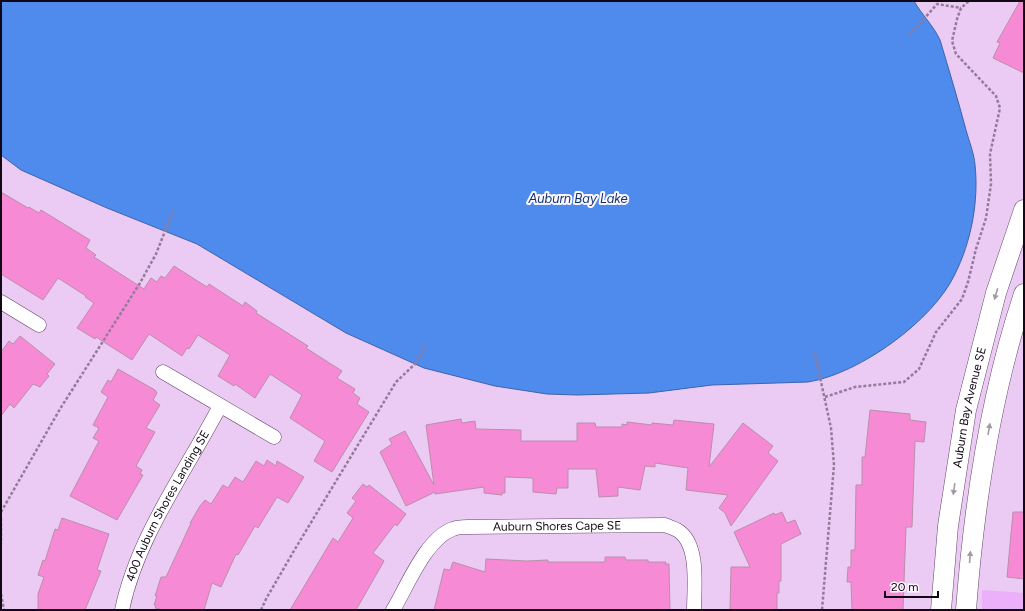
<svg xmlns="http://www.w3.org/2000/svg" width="1025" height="611" font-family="Figtree,sans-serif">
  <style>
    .green { fill: #ebb0f9 }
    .water { fill: #4f8bec; stroke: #3d63ac }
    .building { fill: #f68ad5; stroke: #bb8eab }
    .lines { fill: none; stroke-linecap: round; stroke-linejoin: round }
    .street-casing { stroke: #614568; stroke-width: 15 }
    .secondary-casing { stroke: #614568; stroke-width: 21 }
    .path { stroke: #937b99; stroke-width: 2.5; stroke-dasharray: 3 2; stroke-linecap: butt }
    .street { stroke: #fff; stroke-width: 14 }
    .secondary { stroke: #fff; stroke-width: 20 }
    .oneway { fill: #a09ca1 }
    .labels { text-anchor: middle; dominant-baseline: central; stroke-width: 4; stroke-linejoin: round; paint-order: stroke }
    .street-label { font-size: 12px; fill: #120715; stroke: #fcf6fe }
    .water-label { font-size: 13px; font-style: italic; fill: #0d3470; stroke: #fcf6fe }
  </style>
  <rect width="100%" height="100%" fill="#ebcaf3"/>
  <path class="green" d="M 982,590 L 1024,593 L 1024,610 L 982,610 Z"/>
  <path class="water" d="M 1,1 L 914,1 C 922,15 933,25 940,40 C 949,70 958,100 966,130 C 969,141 974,153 975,165 C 979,201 971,242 955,274 C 933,321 859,374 808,382 L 712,385 L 649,393 L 577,395 L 547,394 L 495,386 L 424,368 L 346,333 L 197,244 L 107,208 L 21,170 L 1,155 Z"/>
  <path class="building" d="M 1020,1 L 1024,1 L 1024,73 L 993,58 L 1000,43 L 997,42 Z
    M 1,192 L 28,208 L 29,207 L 39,213 L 41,210 L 90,240 L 86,248 L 96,255 L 94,257 L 144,289 L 151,278 L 157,282 L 161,276 L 165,278 L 174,266 L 207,287 L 209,284 L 243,306 L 245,302 L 257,311 L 256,313 L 308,346 L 306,348 L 342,371 L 337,378 L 355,389 L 353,393 L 360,398 L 357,404 L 369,412 L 332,472 L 314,461 L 325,441 L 290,418 L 302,395 L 270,374 L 255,398 L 235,384 L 234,386 L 218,376 L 230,355 L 198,335 L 189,349 L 187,348 L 182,356 L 149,334 L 132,360 L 96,337 L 95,339 L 77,328 L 94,303 L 85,297 L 86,296 L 58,278 L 43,300 L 1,274 Z
    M 20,336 L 55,364 L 47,374 L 49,376 L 40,387 L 33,384 L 14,408 L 10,404 L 1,416 L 1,352 L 9,341 L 13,344 Z
    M 118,369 L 155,390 L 157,393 L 153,400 L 160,405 L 146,428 L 155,432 L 136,466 L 142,470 L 140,474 L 143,475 L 117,520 L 70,496 L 99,441 L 93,438 L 99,428 L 93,425 L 108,397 L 101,392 L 108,380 L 111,382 Z
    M 870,410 L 910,414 L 910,420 L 926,422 L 924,442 L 915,441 L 912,527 L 906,527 L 903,610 L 852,610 L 851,582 L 847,582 L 848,567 L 851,567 L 851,550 L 855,550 L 856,485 L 862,485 L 862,457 L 865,457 Z
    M 461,419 L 462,423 L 475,421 L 476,429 L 521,430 L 521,441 L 577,441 L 577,423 L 595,423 L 596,427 L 622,427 L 622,424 L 627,425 L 627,422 L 652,425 L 652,423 L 673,425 L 674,420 L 714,424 L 709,467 L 743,423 L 773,446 L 768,453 L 778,461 L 731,526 L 725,513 L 719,508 L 728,495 L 686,490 L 688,468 L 655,463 L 655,467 L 645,466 L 640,490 L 618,487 L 618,496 L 599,497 L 596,469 L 568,469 L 568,488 L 557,488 L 556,494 L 533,492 L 533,478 L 505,477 L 505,493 L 502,493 L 502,495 L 484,493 L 484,487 L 435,494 L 435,492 L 406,506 L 380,452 L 392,444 L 389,439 L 405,431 L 434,485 L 426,425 Z
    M 267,460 L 276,466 L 277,461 L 304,477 L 288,503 L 277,497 L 258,528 L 255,526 L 238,555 L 236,554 L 221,587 L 212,583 L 204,610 L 163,610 L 155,608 L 156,605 L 154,605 L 157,596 L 155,596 L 161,577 L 166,577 L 191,523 L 190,523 L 200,506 L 205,500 L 211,504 L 223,485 L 228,488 L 235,477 L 243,482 L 256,461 L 264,466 Z
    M 363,484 L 367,487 L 369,485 L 406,514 L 397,526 L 395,524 L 373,553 L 384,561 L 356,610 L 290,610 L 333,538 L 338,542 L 353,518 L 347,513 L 356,501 L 352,498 Z
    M 782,512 L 787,523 L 795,520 L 801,534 L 781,544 L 781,581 L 779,581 L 779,593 L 777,593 L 777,610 L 730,610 L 731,567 L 750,567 L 734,532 L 774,513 L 775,515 Z
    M 1013,512 L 1024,512 L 1024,579 L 1007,577 Z
    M 62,518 L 109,534 L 97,570 L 101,571 L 85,610 L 38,610 L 38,594 L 44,577 L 38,575 L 43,560 L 45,561 L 55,529 L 58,530 Z
    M 605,557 L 625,557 L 626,560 L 648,560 L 648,562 L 666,562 L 665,564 L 669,564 L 670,610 L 434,610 L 444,569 L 450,570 L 453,562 L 485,572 L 486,559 L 527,561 L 548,560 L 548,562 L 605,562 Z"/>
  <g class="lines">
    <defs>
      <g id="street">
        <path d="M 1,302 L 39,325"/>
        <path d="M 163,372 L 274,437"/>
        <path id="s1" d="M 122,610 C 137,537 186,471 220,406"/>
        <path id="s2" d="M 393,610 C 407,587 426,538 453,529 C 457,527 463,527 468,527 L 665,525 C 669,527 674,528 677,530 C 700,543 694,588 694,610"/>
      </g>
      <g id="secondary">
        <path id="s3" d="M 941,610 L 948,526 L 966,410 L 996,293 L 1024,210"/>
        <path d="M 966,610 C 974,504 990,396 1024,294"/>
      </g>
    </defs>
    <use href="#street" class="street-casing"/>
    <use href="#secondary" class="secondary-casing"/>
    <path class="path" d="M 910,35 L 937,4 L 961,8
      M 815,354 L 831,428 L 834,465 L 822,610
      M 825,397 L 855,387 L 904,382 L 919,369 L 936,332 L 962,299 L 968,282 L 976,249 L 986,218 L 991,184 L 990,154 L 1000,108 L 996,96 L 956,54 L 952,41 L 957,19 L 961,8 L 969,1
      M 1,512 L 60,409 L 140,283 L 156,254 L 173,211
      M 1,518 L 1,544
      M 1,594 L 4,610
      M 261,610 L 266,599 L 295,549 L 396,382 L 415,364 L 426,345"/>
    <use href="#street" class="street"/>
    <use href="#secondary" class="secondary"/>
  </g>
  <defs><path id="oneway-solid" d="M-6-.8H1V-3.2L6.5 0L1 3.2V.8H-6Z"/></defs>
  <g class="oneway">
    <use href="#oneway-solid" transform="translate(996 294) rotate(106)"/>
    <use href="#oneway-solid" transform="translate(989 429) rotate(-80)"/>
    <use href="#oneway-solid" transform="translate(954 489) rotate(98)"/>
    <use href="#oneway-solid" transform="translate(970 557) rotate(-86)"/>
  </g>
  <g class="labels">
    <g class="street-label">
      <text stroke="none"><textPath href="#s3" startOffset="205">Auburn Bay Avenue SE</textPath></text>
      <text stroke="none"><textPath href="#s1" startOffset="114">400 Auburn Shores Landing SE</textPath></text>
      <text stroke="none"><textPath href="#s2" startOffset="207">Auburn Shores Cape SE</textPath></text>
    </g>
    <g class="water-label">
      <text x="578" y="198">Auburn Bay Lake</text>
    </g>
  </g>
  <rect width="1025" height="611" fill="none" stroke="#120715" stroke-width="4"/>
  <path d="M885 591v6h53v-6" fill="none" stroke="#120715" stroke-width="2"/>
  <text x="891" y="591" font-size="12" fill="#120715" stroke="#fcf6fe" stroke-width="3" paint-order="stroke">20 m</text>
</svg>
